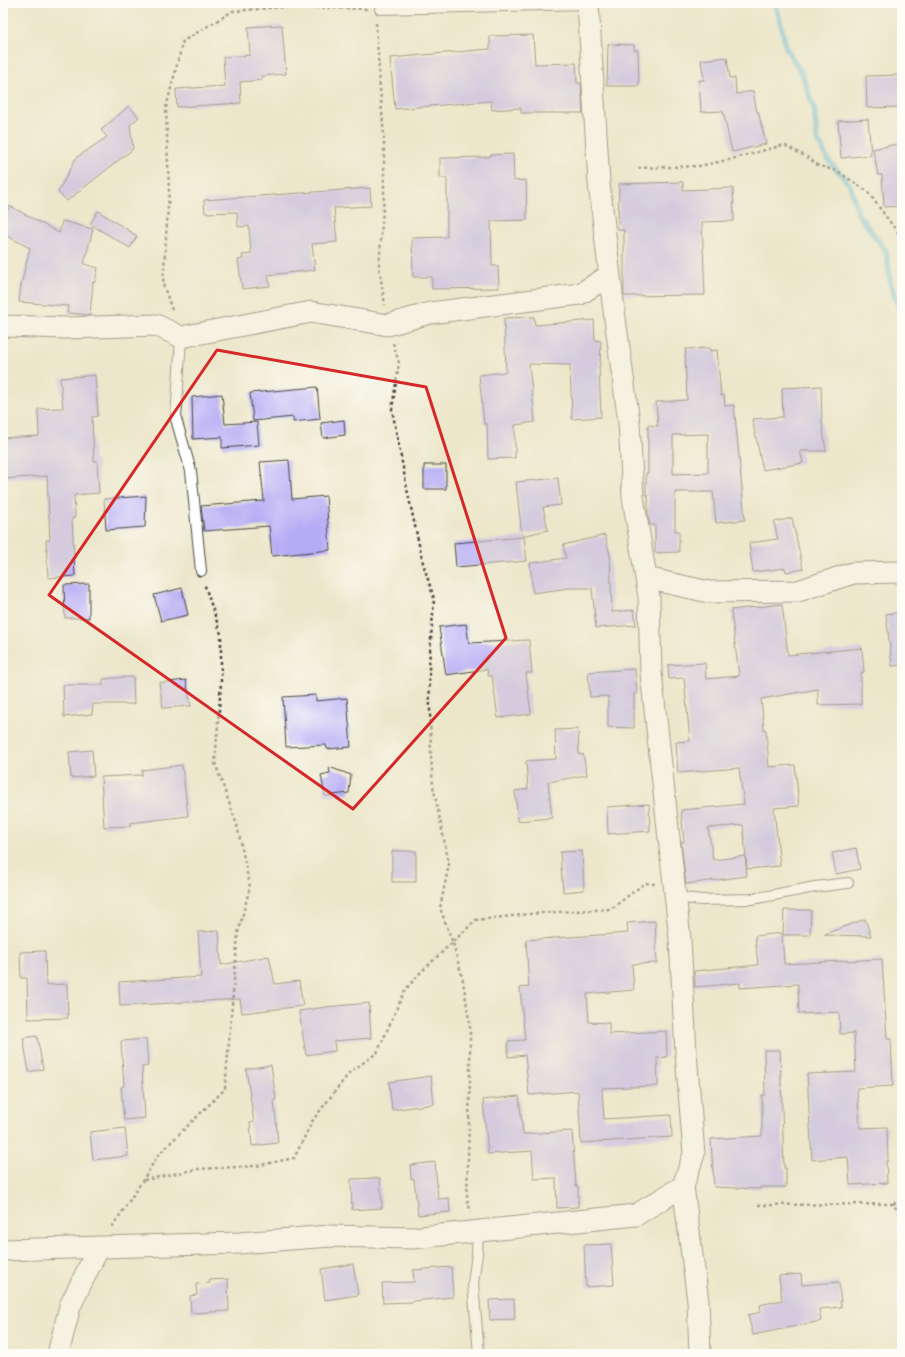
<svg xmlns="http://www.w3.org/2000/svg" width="905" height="1357" font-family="'Balsamiq Sans',sans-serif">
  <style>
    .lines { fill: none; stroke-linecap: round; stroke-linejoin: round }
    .stream { stroke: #58b3d6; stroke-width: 5.5 }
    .building { fill: #b6abf5; fill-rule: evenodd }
    .service-casing { stroke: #484743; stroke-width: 12 }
    .minor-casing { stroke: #484743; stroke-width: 23 }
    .path { stroke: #484743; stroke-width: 2.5; stroke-dasharray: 3 3; stroke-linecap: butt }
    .service { stroke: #fff; stroke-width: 10 }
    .minor { stroke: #fff; stroke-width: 21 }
    .marked { fill: none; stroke: #d62828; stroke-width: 3; stroke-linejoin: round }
  </style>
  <rect width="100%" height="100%" fill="#fdfcf7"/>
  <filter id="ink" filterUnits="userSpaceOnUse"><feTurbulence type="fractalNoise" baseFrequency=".025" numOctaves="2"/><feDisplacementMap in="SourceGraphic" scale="8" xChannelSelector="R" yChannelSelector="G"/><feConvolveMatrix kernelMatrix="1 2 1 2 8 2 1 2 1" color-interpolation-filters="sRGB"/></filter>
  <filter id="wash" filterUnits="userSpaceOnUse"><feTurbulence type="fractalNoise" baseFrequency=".012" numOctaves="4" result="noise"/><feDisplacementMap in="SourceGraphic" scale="16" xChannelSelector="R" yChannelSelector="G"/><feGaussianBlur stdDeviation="0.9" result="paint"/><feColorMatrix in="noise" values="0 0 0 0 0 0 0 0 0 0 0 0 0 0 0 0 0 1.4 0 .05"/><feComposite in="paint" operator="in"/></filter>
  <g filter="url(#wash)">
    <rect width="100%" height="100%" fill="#ece7cb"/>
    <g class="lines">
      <path class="stream" d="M 775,3 L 780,20 L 786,48 L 802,74 L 814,108 L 817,139 L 829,161 L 850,185 L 858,214 L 886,251 L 891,286 L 902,316"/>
    </g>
    <g id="blocks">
      <path class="building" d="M 282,25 L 286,74 L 262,76 L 262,80 L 240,82 L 241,103 L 177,107 L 176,89 L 225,86 L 223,57 L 250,55 L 248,27 Z
        M 533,35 L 535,64 L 576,63 L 577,83 L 581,83 L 583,113 L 521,113 L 521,108 L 492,110 L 491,101 L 395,109 L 390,58 L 490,49 L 490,36 Z
        M 608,44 L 634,45 L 634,50 L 638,50 L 639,86 L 607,86 Z
        M 727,57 L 730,78 L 735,78 L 736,94 L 753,91 L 757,112 L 758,111 L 766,144 L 732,152 L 723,111 L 701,112 L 699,80 L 704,80 L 701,60 Z
        M 902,75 L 902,107 L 867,108 L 866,76 Z
        M 129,106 L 139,117 L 130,125 L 133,149 L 67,201 L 58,192 L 76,158 L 107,137 L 101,130 Z
        M 868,119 L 871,155 L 841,158 L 838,121 Z
        M 902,143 L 902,206 L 884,207 L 882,175 L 878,175 L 873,149 Z
        M 513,154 L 514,181 L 526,180 L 527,220 L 491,221 L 492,266 L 498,266 L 499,288 L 432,289 L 432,277 L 413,277 L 412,238 L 447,237 L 447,178 L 440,178 L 440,158 L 490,157 L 490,155 Z
        M 683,182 L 683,190 L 733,188 L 734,221 L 702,222 L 705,295 L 624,296 L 624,230 L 618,230 L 619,184 Z
        M 370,188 L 371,206 L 334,208 L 337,242 L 312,244 L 315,270 L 268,275 L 270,286 L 242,289 L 238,260 L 243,259 L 242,255 L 251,254 L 249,226 L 238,227 L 237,212 L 205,213 L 204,200 Z
        M 10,206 L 59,233 L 62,221 L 93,229 L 84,264 L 98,268 L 95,282 L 93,282 L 90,315 L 67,313 L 68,306 L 19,302 L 21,285 L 30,248 L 3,234 L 3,218 Z
        M 98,211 L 137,236 L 130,248 L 90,224 Z
        M 534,317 L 535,325 L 594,320 L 595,340 L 601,341 L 600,365 L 599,365 L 601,417 L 572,419 L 570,365 L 529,364 L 535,422 L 515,425 L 515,458 L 488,459 L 487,424 L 484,424 L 479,375 L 506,372 L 504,318 Z
        M 710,348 L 710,351 L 717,350 L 721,396 L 724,395 L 725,406 L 734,405 L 745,520 L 716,523 L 713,492 L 675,492 L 675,531 L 679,531 L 679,552 L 655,553 L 655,525 L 650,525 L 648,516 L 648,495 L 646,495 L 646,473 L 648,473 L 648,425 L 658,426 L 656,402 L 687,400 L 685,354 L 686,354 L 685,349 ZM 708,434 L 708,473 L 673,474 L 673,435 Z
        M 95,375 L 98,416 L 92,417 L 94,461 L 97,461 L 99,493 L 74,495 L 75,518 L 72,518 L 75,576 L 48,578 L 46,540 L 50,540 L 47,476 L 3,479 L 3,438 L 39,436 L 38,409 L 63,408 L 60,378 Z
        M 821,386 L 822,423 L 826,451 L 800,451 L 803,463 L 763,470 L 752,419 L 783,417 L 782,388 Z
        M 317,387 L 320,419 L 293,422 L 293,417 L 253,421 L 250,393 Z
        M 222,394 L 225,424 L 257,422 L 259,445 L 222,448 L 222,437 L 193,439 L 192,397 Z
        M 344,420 L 345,435 L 323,438 L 321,423 Z
        M 289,460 L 292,499 L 326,496 L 330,550 L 272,556 L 269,526 L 204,531 L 201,506 L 264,501 L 260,462 Z
        M 424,465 L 446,465 L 446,489 L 424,489 Z
        M 558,478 L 561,505 L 543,507 L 548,530 L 522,536 L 516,482 Z
        M 146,496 L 145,527 L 106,530 L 104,499 Z
        M 792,518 L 803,569 L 786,572 L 785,568 L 753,572 L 749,543 L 778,539 L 774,522 Z
        M 605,535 L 610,555 L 612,612 L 634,610 L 636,625 L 596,628 L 592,588 L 569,588 L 533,593 L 530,563 L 566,558 L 563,545 Z
        M 524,537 L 527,561 L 456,567 L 454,543 Z
        M 89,584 L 89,618 L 65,618 L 64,585 Z
        M 182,588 L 188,615 L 161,621 L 154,595 Z
        M 782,604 L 788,655 L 862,648 L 864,672 L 861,673 L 861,704 L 818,705 L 818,689 L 761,699 L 764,730 L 766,730 L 769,767 L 795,765 L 799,806 L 774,808 L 780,866 L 747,869 L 743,825 L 708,828 L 713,860 L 745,856 L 747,876 L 686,884 L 681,842 L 684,842 L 681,810 L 744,804 L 739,768 L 678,773 L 676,742 L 690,741 L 684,678 L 669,679 L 668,665 L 705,663 L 706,679 L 739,676 L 731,610 Z
        M 902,612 L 902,665 L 892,666 L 886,614 Z
        M 466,624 L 469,643 L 529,640 L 532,673 L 526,673 L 531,714 L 498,718 L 492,676 L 488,676 L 487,669 L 446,675 L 439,627 Z
        M 635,669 L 637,694 L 634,694 L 634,728 L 608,727 L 608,696 L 590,697 L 588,672 Z
        M 126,677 L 133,677 L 134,704 L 93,704 L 92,714 L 64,717 L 63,685 L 103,685 L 103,679 Z
        M 186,680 L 191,706 L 163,708 L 159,683 Z
        M 316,695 L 316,701 L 347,698 L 351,747 L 327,749 L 326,745 L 286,747 L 283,697 Z
        M 578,729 L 579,755 L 583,754 L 587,775 L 548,782 L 552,818 L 518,821 L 515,791 L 528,789 L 526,761 L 556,759 L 555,730 Z
        M 92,750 L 94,776 L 71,778 L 69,752 Z
        M 182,765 L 188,816 L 130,823 L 130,826 L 104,827 L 101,777 L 142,775 L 142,770 Z
        M 329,767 L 351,775 L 349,793 L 325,796 L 321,775 L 330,773 Z
        M 649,804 L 650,831 L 608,834 L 607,807 Z
        M 856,848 L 860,869 L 836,874 L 832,853 Z
        M 392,851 L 416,851 L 416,882 L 392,882 Z
        M 582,851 L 584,890 L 563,892 L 560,852 Z
        M 784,910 L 811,910 L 810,935 L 783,935 Z
        M 865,919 L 871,936 L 825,935 L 825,934 Z
        M 655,921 L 657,963 L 632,964 L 634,990 L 587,994 L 589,1022 L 609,1023 L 609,1034 L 666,1031 L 667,1057 L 657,1058 L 658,1086 L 602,1088 L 604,1119 L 671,1115 L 672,1137 L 581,1143 L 578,1091 L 529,1095 L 525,1055 L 508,1057 L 508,1041 L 525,1040 L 520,988 L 529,987 L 526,940 L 628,933 L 627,923 Z
        M 219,931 L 221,965 L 269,956 L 275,984 L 299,981 L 303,1006 L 242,1013 L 240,999 L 120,1006 L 119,982 L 201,977 L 198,932 Z
        M 782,933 L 784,964 L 882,959 L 887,1039 L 891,1039 L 893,1086 L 857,1088 L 860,1128 L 887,1127 L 888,1161 L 886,1161 L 887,1183 L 850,1185 L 848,1157 L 812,1160 L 807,1074 L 856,1072 L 854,1033 L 840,1034 L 839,1012 L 799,1014 L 798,984 L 740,988 L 740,983 L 695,987 L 694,971 L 758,965 L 755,936 Z
        M 45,951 L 46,985 L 67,984 L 68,1018 L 28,1019 L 27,978 L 21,978 L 20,952 Z
        M 369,1003 L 371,1038 L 334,1041 L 335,1051 L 306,1055 L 299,1011 L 326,1007 Z
        M 37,1036 L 43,1069 L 29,1072 L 23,1038 Z
        M 146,1039 L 148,1066 L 142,1067 L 145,1118 L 124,1120 L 121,1087 L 124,1086 L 121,1041 Z
        M 764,1050 L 780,1050 L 784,1168 L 786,1168 L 786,1187 L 760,1187 L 760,1189 L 714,1187 L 711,1139 L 762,1136 L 762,1095 L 765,1095 Z
        M 271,1065 L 276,1099 L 274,1100 L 278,1143 L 252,1146 L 250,1123 L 254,1122 L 246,1069 Z
        M 431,1076 L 434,1104 L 392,1110 L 389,1082 Z
        M 519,1096 L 523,1134 L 572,1131 L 576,1186 L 578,1186 L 578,1207 L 557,1208 L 556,1178 L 534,1179 L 532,1151 L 488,1154 L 483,1100 Z
        M 125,1128 L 128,1156 L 93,1160 L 90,1132 Z
        M 435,1162 L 438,1199 L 449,1198 L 450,1212 L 418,1215 L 414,1179 L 411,1179 L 410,1165 Z
        M 380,1178 L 382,1208 L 352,1210 L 351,1179 Z
        M 611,1244 L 614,1285 L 586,1287 L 584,1245 Z
        M 353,1264 L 358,1295 L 325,1300 L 321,1269 Z
        M 451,1267 L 453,1297 L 413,1301 L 413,1302 L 383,1303 L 382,1283 L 414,1282 L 413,1270 Z
        M 801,1274 L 802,1285 L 839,1282 L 841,1307 L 819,1309 L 821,1321 L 753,1335 L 748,1315 L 761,1312 L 760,1305 L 782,1300 L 779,1276 Z
        M 228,1279 L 229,1311 L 191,1313 L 190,1296 L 197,1295 L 196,1284 L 210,1283 L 209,1280 Z
        M 514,1299 L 515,1319 L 490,1320 L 489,1300 Z"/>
    </g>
  </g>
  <g filter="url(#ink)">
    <use href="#blocks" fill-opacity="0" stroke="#484743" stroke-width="1"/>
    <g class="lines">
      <defs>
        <path id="service" d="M 380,9 L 588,4
          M 181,337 L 176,419 L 191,471 L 201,571
          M 675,897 L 702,900 L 752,899 L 815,887 L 848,883
          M 478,1231 L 477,1253 L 473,1284 L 479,1354"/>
        <path id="minor" d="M 588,3 L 599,183 L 614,311 L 629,422 L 633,497 L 649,597 L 651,673 L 680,939 L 686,1053 L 694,1154 L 683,1186 L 698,1301 L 700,1354
          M 3,326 L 67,328 L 156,325 L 181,337 L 311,312 L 388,325 L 430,313 L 580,294 L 610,275
          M 646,578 L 709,592 L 798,591 L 853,573 L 902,572
          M 3,1250 L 239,1243 L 330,1236 L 412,1238 L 636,1215 L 683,1186
          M 58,1354 L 70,1306 L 99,1247"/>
      </defs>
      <use href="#service" class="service-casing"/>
      <use href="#minor" class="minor-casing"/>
      <path class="path" d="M 376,23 L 380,88 L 384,136 L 384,194 L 379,267 L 385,305
        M 638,168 L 699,166 L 728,160 L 784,145 L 807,157 L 819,166 L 837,171 L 867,191 L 902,238
        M 172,310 L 163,284 L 169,192 L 166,108 L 183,41 L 233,11 L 285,7 L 367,9
        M 393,343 L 399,363 L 392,409 L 407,489 L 423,563 L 434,599 L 429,665 L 431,755 L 433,786 L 449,864 L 440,908 L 453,943 L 463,981 L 470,1026 L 470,1080 L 467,1199 L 471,1212
        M 144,1180 L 198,1169 L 256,1166 L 294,1158 L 313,1120 L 350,1072 L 377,1053 L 405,990 L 420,973 L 476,920 L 539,913 L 611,909 L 645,883 L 655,884
        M 893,1204 L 902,1198
        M 758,1205 L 893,1204 L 902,1216
        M 112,1227 L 143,1180 L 158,1155 L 225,1089 L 238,933 L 250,887 L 237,825 L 215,763 L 221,683 L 221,634 L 204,583"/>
      <use href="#service" class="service"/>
      <use href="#minor" class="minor"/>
    </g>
  </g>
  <path d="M0 0H905V1357H0ZM 217,350 L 426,387 L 506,638 L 353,809 L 49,595 Z" fill="#ece7cb" fill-opacity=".55" fill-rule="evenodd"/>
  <path class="marked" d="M 217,350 L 426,387 L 506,638 L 353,809 L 49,595 Z"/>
  <rect width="905" height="1357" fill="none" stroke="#fdfcf7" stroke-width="16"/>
</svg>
